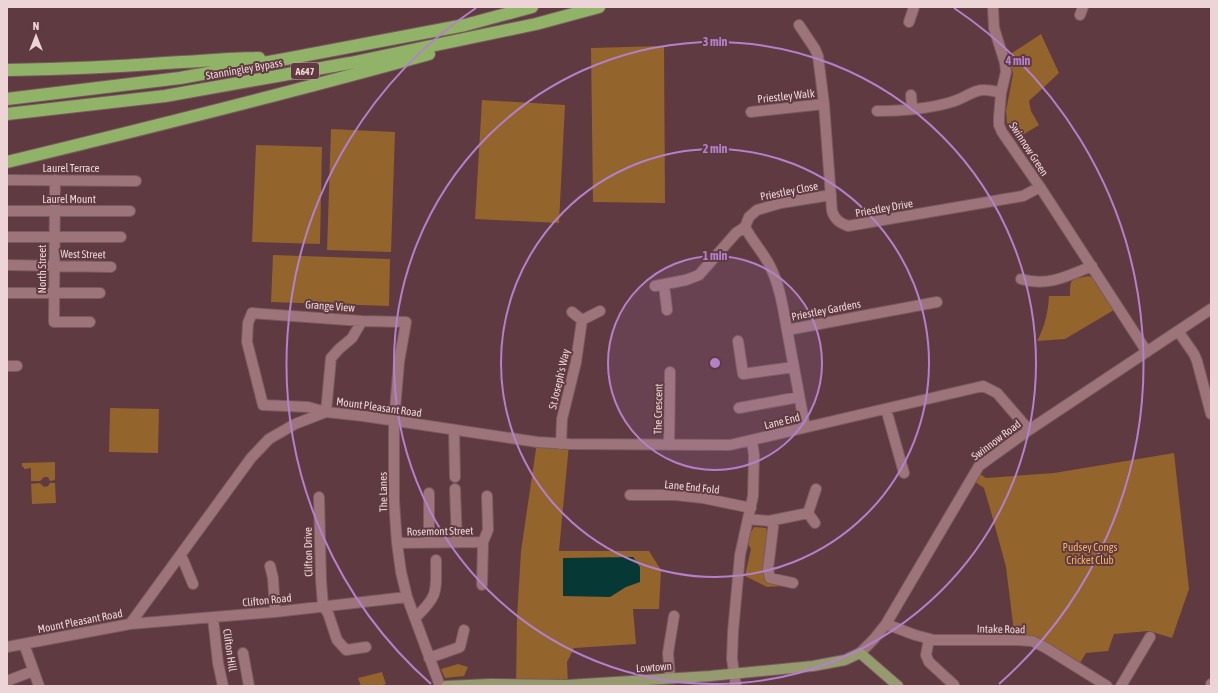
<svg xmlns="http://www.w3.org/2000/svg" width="1218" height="693" font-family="'Asap Condensed',sans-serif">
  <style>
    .green { fill: #93642b }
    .water { fill: #063835 }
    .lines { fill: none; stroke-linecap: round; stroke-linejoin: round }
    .minor-casing { stroke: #785a5f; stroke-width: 12 }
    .major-casing { stroke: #785a5f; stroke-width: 12 }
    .highway-casing { stroke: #785a5f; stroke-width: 14 }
    .minor { stroke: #9d747a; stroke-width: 10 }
    .major { stroke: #969a6f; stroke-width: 10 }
    .highway { stroke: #91b368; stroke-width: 12 }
    .ring { fill: none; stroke: #b480cb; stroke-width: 2 }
    .labels { text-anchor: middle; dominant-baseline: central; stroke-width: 4; stroke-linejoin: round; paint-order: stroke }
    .shield { fill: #5f3a40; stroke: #c2a6aa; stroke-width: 1 }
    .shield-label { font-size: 10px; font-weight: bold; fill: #ecd4d7 }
    .street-label { font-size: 11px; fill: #ecd4d7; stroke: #5f3a40 }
    .park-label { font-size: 11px; fill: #f7b263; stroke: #5f3a40 }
    .centre { fill: #b480cb; stroke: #5f3a40; stroke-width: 2 }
    .ring-label { font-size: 12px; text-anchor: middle; font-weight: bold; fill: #b480cb; stroke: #5f3a40; stroke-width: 4; stroke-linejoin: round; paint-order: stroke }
  </style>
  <rect width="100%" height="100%" fill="#5f3a40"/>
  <path class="green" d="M 1041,34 L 1059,73 L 1029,101 L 1031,111 L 1039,125 L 1016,139 L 1007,123 L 1006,111 L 1013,74 L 1009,55 Z
    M 664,46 L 665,203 L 593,202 L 591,48 Z
    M 482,100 L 565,105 L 559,223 L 475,219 Z
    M 331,129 L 395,132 L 391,252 L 327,250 Z
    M 256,145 L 322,147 L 320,244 L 252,242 Z
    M 273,255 L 390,259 L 389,306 L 271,302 Z
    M 1088,276 L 1092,277 L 1114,310 L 1065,339 L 1037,341 C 1045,326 1048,312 1049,296 L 1070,296 C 1070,277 1071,280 1088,276 Z
    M 110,408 L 159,409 L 158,453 L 109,452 Z
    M 537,442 L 569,444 L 559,551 L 649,551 L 661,570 L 659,609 L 633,609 L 636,644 L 574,648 L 567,662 L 568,685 L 516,685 L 517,617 L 521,551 Z
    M 1174,453 L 1189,589 L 1172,638 L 1149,631 L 1114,634 L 1108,651 L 1086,653 L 1077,668 L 1047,648 L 1015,640 L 1006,567 L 993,519 L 984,488 L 971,479 L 976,471 L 986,478 L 1054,473 Z
    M 55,462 L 55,480 L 50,481 L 48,477 L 44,477 L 40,481 L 31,481 L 31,468 L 24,469 L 24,467 L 22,467 L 22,463 Z
    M 40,483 L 44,487 L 48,486 L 50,483 L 55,483 L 56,503 L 32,504 L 31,484 Z
    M 754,527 L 766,528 L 768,534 L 771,582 L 784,586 L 767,587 L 745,576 L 751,549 L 748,544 L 751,532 Z
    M 458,664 L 468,667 L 464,676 L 445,678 L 441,669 Z
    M 382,672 L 386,684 L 380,686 L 361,686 L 358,678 Z"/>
  <path class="water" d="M 633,557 L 640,567 L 640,582 L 626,587 L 610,597 L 563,596 L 563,558 Z"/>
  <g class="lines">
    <defs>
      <path id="minor" d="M 993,7 L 994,28 L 1005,63 L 1006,72 L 1001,93 L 999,117 L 999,125 L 1002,132 L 1040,187 L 1147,352
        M 1080,15 L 1083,7
        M 909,22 L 914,7
        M 799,25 L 815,49 L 818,56 L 824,104 L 832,211 C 835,220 840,223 848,226 L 1011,198 L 1023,196 L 1040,187
        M 911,95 L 912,108
        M 877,111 C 901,111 926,109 948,103 C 973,97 972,84 1001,93
        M 751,112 L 824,104
        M 7,180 L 136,181
        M 55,180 L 54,322 L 90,322
        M 7,211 L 130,211
        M 745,227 C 752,241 763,252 770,266 C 780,286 783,308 787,330
        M 7,237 L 121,237
        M 7,265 L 111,267
        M 1021,279 C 1047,287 1068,276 1092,266
        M 664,285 L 667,310
        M 655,286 L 686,280 L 699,275 L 736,233 L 745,227 L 749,217 L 757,210 L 781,203 L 831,195
        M 7,293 L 100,293
        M 572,312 L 582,320
        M 362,321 L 352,338 L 339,349 L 331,358 L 326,412 L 308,407 L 263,405 L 247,342 L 248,323 L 252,313 L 362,321 L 406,322 L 399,362 L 394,421 L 394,501 L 397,543 L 401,572 L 407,597 L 440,686
        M 1178,331 L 1194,354 L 1197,361 L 1211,414
        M 738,341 L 743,374 L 794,367
        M 7,366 L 17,366
        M 739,408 L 799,397
        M 886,409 L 904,473
        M 805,427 L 787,330 L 937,302
        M 454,430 L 455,477
        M 561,444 L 562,419 L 576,362 L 582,320 L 600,311
        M 669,445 L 670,372
        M 455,489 L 457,542
        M 429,493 L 429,543
        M 630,495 L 675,495 L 703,498 L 751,508
        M 319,497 L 321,580 L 323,606 L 328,613 L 337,640 L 346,650 L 366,647
        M 808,513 L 815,523
        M 748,519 L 769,521 L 808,513 L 816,489
        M 774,520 L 768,569 L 770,578 L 793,583
        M 397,543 L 483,542
        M 181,555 L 193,584
        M 270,566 L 273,578 L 275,612
        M 482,585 L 483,542 L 488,530 L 487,496
        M 213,618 L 218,663 L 223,686
        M 415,618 C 439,595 436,592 436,560
        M 130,624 L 275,612 L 407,597
        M 886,624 L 915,635 L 934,640 L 1015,640 L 1032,641 L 1046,648 L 1107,686
        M 929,639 L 926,655 L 929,662 L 954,685
        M 24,644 L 39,686
        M 7,647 L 130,624 L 251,458 L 269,439 L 295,424 L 326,412 L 363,416 L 537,442 L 569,444 L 730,445 L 983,386 L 997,393 L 1029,430
        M 243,653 L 249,686
        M 860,653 L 874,639 L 886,624 L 979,466 L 1029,430 L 1211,309
        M 429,658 L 460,647 L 464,630
        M 670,678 L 668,653 L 674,616
        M 7,681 L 33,671
        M 736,686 L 732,659 L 733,632 L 740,555 L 753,496 L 754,455 L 752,441
        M 1121,686 L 1150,637
        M 1211,686 L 1211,684"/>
      <path id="major" d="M 446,686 L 490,684 L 568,685 L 710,676 L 813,666 L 845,660 L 860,653 L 898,686"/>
      <path id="highway" d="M 7,70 C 60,69 113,67 165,63 C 197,62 228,58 259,58
        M 7,99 L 180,78 L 291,58 L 465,25 L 532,7
        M 7,114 L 165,96 L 350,63 L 536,24 L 599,7
        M 7,162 C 148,128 289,93 429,54"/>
    </defs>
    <use href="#minor" class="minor-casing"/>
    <use href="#major" class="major-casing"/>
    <use href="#highway" class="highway-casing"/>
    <use href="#minor" class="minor"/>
    <use href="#major" class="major"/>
    <use href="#highway" class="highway"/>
  </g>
  <circle cx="715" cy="363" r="107" fill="#b480cb" fill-opacity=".12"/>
  <g class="ring">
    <circle cx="715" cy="363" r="107"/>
    <circle cx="715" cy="363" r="214"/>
    <circle cx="715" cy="363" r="321"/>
    <path d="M431 684A428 428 0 0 1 476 8M954 8A428 428 0 0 1 999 684"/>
  </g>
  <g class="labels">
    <rect class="shield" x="291" y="63" width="28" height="16" rx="3"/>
    <g class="shield-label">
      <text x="305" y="71">A647</text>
    </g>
    <g class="street-label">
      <text transform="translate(244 69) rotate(-10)">Stanningley Bypass</text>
      <text transform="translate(786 96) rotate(-6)">Priestley Walk</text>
      <text transform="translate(1029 149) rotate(57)">Swinnow Green</text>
      <text x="71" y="168">Laurel Terrace</text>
      <text transform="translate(789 191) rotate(-11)">Priestley Close</text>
      <text x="69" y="199">Laurel Mount</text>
      <text transform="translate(884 208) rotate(-10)">Priestley Drive</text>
      <text transform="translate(83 254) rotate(1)">West Street</text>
      <text transform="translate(42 269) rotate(-90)">North Street</text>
      <text transform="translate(330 306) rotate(4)">Grange View</text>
      <text transform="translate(826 310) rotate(-11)">Priestley Gardens</text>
      <text transform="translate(559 379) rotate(-77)">St Joseph's Way</text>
      <text transform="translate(379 407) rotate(8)">Mount Pleasant Road</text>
      <text transform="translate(658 409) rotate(-89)">The Crescent</text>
      <text transform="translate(782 421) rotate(-14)">Lane End</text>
      <text transform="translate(996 440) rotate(-37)">Swinnow Road</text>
      <text transform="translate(692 487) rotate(6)">Lane End Fold</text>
      <text transform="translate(383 492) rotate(-91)">The Lanes</text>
      <text transform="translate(440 531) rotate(-1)">Rosemont Street</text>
      <text transform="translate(308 552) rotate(-91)">Clifton Drive</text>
      <text transform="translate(267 600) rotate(-6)">Clifton Road</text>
      <text transform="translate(80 621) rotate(-11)">Mount Pleasant Road</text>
      <text transform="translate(1001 629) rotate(1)">Intake Road</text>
      <text transform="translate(230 650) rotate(82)">Clifton Hill</text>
      <text transform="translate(654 667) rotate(-4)">Lowtown</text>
    </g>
    <g class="park-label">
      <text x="1090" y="547">Pudsey Congs<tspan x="1090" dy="13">Cricket Club</tspan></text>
    </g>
  </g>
  <circle cx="715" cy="363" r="6" class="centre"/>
  <g class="ring-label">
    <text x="715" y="46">3 min</text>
    <text x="1018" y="65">4 min</text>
    <text x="715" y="153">2 min</text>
    <text x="715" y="260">1 min</text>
  </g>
  <rect width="1218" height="693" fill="none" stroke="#ecd4d7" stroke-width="16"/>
  <g transform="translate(36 36)" stroke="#5f3a40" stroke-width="3" paint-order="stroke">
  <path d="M0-3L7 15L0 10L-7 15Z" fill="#ecd4d7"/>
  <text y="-6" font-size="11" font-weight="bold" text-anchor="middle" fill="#ecd4d7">N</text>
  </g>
</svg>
